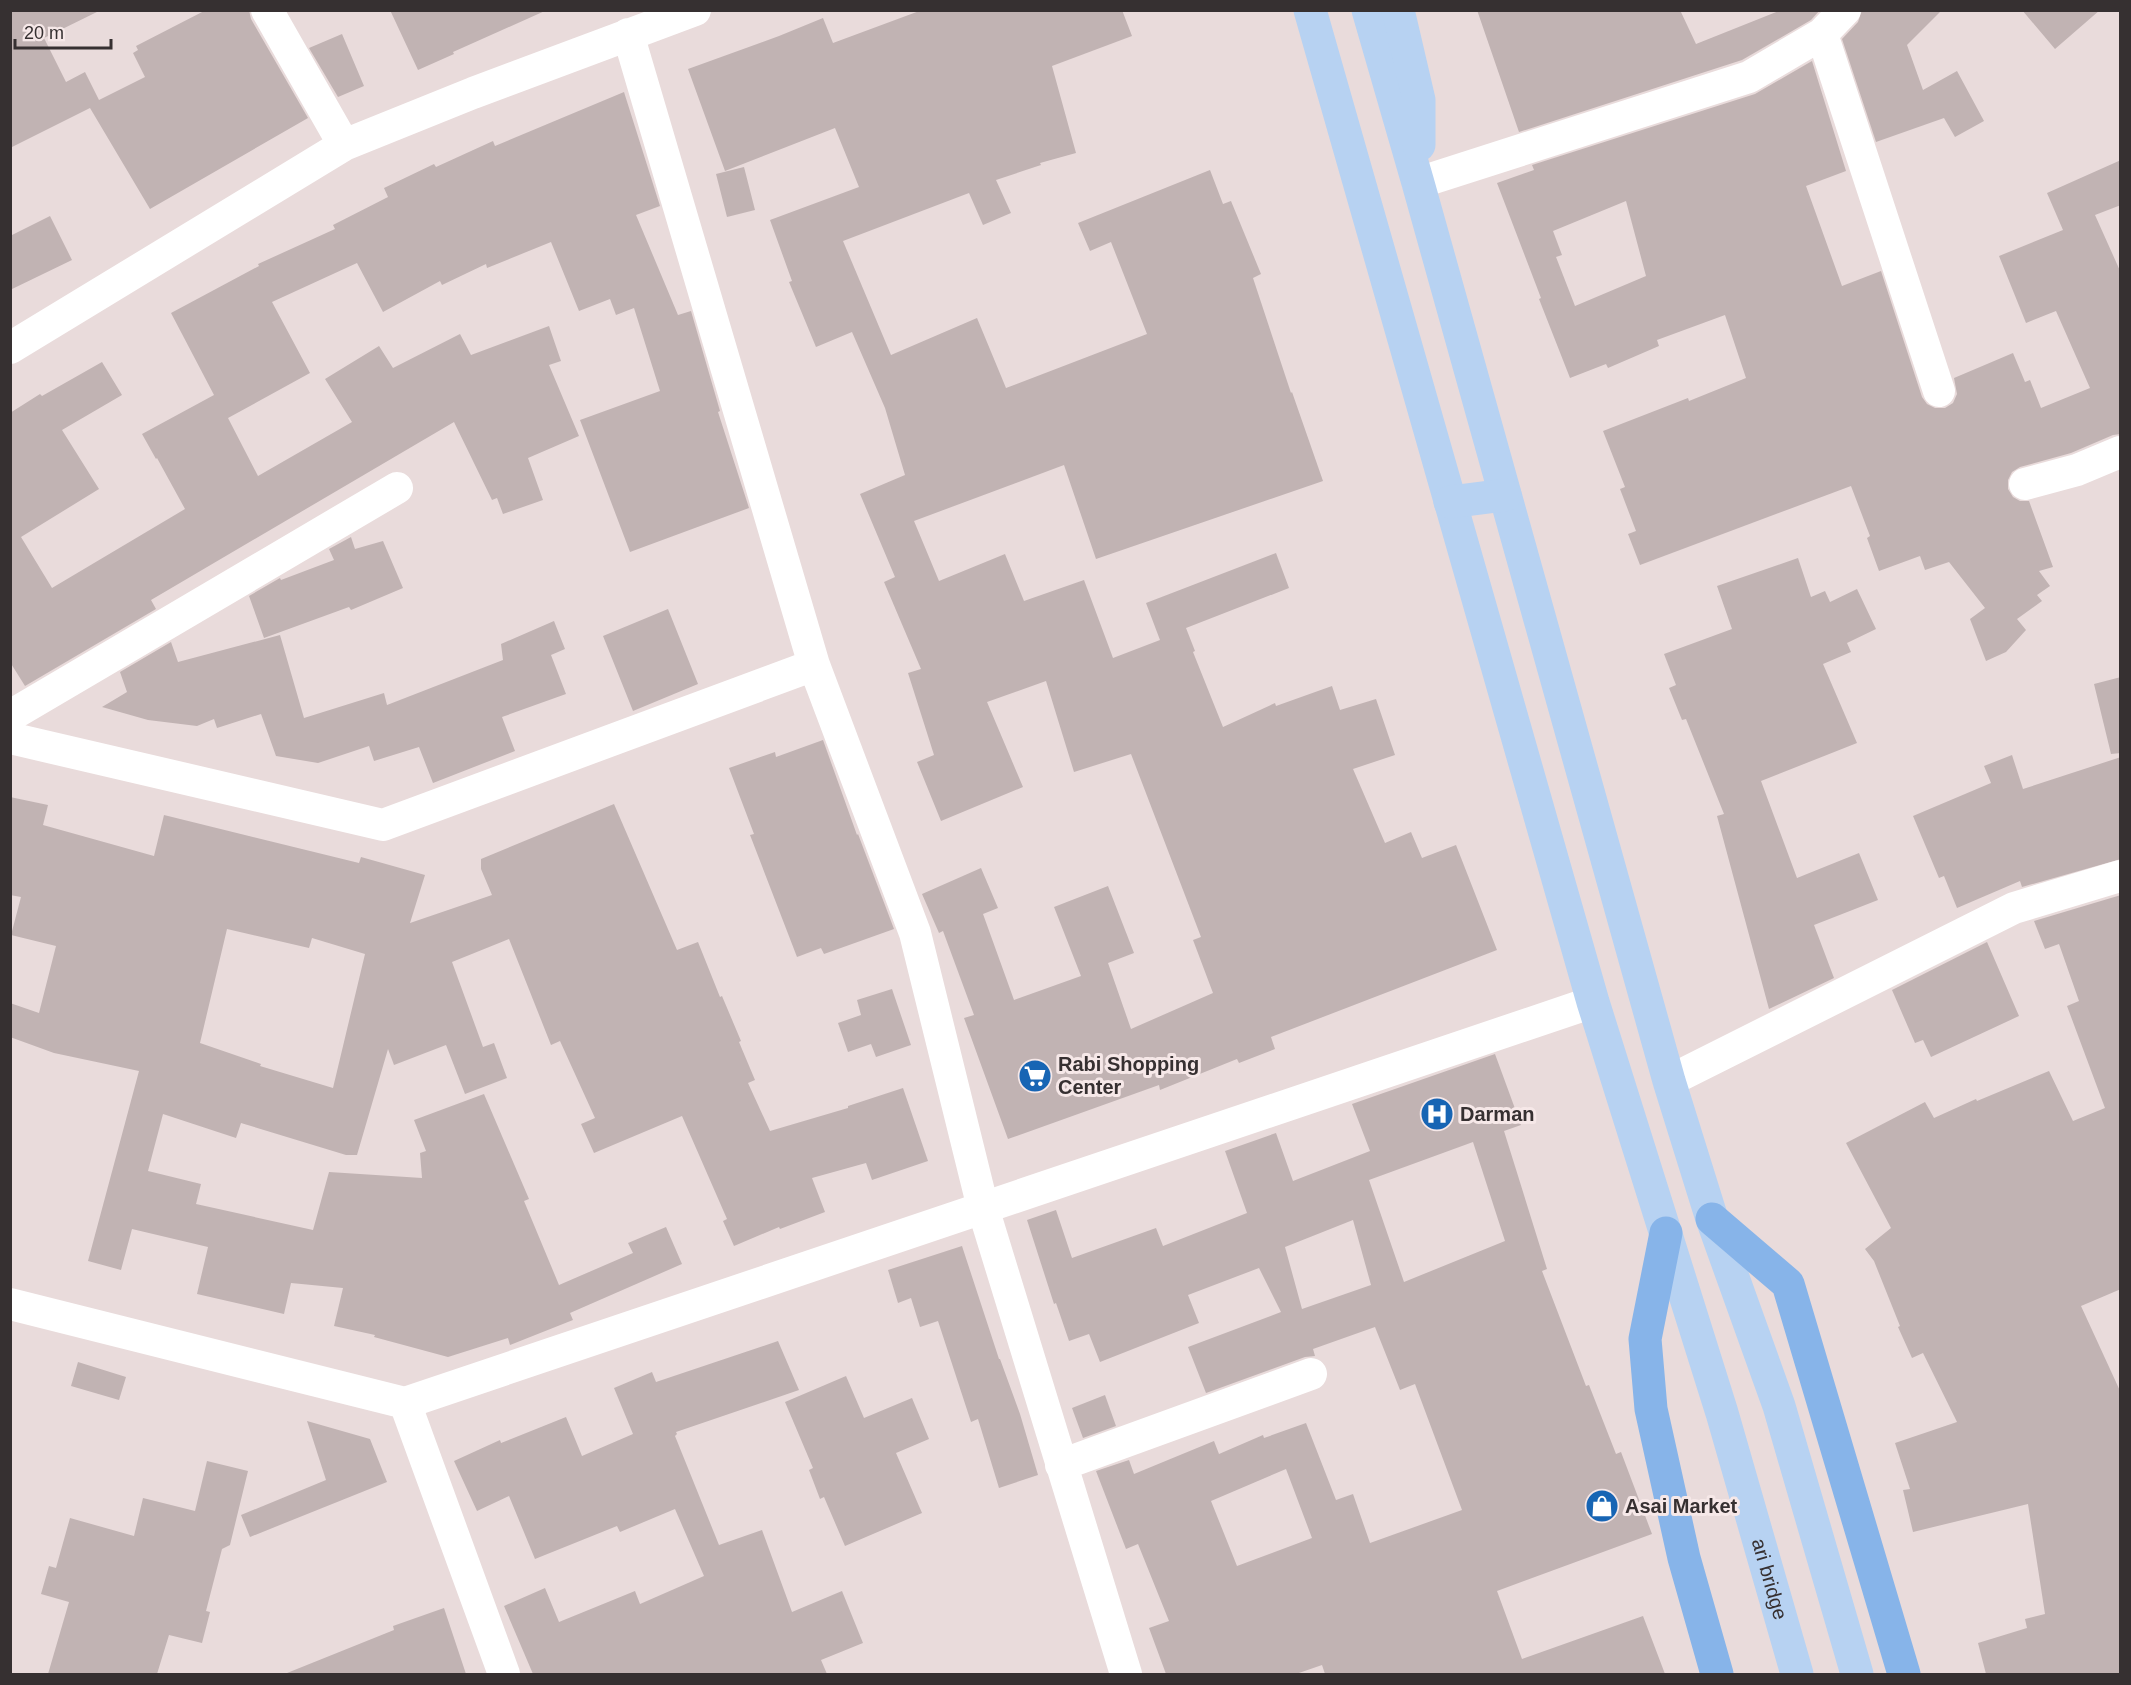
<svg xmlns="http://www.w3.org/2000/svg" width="2131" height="1685" font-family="Arial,sans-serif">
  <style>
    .building { fill: #c1b3b3; fill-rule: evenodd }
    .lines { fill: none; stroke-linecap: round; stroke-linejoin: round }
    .street { stroke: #fff; stroke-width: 32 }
    .primary { stroke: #b7d2f2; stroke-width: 33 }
    .highway { stroke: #87b4e9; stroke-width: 33 }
    .labels { text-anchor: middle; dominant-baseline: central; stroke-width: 6; stroke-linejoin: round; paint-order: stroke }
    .poi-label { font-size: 20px; font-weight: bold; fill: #363031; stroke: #f6e8e8; text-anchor: start }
    .street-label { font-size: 20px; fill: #363031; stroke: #f6e8e8 }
  </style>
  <rect width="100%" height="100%" fill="#e9dbdb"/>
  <path class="building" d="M 10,10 L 101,10 L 44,38 L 66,82 L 85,72 L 99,100 L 145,77 L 133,53 L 138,50 L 136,46 L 206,10 L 249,10 L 251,19 L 308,118 L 150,209 L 90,108 L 10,148 Z
    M 390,10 L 547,10 L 453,52 L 454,54 L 418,70 Z
    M 922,10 L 1122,10 L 1132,36 L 1052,66 L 1076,153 L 1040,163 L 1041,165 L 996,180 L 1011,213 L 983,225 L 969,193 L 843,241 L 891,355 L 977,318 L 1006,388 L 1147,334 L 1111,242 L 1090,251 L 1078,223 L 1210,170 L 1223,204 L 1231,201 L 1261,274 L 1253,278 L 1291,393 L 1292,392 L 1323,481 L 1096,559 L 1064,465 L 914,521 L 939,581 L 1005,554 L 1024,601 L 1084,580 L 1113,658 L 1160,640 L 1146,603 L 1276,553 L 1289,588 L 1186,628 L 1195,651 L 1193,652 L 1223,727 L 1275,703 L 1276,706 L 1332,686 L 1340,710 L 1376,699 L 1395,755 L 1353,769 L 1385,843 L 1411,832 L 1422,858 L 1456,845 L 1497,950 L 1271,1037 L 1275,1049 L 1239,1063 L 1237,1059 L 1160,1090 L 1159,1085 L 1008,1139 L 964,1018 L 974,1015 L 943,931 L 939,933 L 922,894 L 981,868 L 998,908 L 983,914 L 1014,1000 L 1081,976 L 1054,907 L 1108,886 L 1134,953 L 1108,963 L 1131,1029 L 1213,993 L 1193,940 L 1201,937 L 1131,754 L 1074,772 L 1046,681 L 987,702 L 1023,787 L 941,821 L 917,762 L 934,755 L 908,673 L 921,669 L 884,582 L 895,577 L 860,494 L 905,475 L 885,408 L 852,332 L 816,347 L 789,282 L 792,281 L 770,220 L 859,187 L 835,128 L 725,171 L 688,69 L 779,36 L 823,18 L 833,43 Z
    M 1477,10 L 1680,10 L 1696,44 L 1781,10 L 1820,10 L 1811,20 L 1742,60 L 1519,132 Z
    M 1862,10 L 1942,10 L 1907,45 L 1923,90 L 1957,71 L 1984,121 L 1955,137 L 1944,118 L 1876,142 L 1842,39 L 1858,22 Z
    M 2022,10 L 2100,10 L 2055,49 Z
    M 342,34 L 364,86 L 338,97 L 309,48 Z
    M 1812,61 L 1846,171 L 1806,186 L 1842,286 L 1881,271 L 1922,397 L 1927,404 L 1935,408 L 1945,408 L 1953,403 L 1957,394 L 1954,378 L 2013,353 L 2025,382 L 2030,380 L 2041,408 L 2090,388 L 2056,311 L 2026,323 L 1999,256 L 2063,230 L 2047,193 L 2121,160 L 2121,205 L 2095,215 L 2121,273 L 2121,434 L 2113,435 L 2071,453 L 2020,467 L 2012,472 L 2008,480 L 2008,489 L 2013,497 L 2020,501 L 2029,501 L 2053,567 L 2039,571 L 2050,586 L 2037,595 L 2042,601 L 2017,619 L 2026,630 L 2006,652 L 1986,661 L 1970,619 L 1985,608 L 1949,562 L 1925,570 L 1920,556 L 1879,571 L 1867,538 L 1870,536 L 1851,486 L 1640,565 L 1628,534 L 1636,531 L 1620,489 L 1625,487 L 1603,431 L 1688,398 L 1689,401 L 1746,378 L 1725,315 L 1657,340 L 1659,346 L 1608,368 L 1606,364 L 1570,378 L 1539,299 L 1541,298 L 1497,183 L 1534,170 L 1532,165 L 1755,94 ZM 1626,201 L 1646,276 L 1575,306 L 1556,257 L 1562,255 L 1553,231 Z
    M 624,92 L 660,206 L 636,215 L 678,315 L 691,311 L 720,411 L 718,412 L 749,508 L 630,552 L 580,420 L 660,391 L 634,308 L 616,315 L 610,299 L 579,311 L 551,242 L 487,268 L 486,264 L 442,285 L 440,281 L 383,312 L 357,263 L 272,302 L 310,373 L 228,418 L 258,476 L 352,422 L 325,379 L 379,346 L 393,368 L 460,334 L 471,355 L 549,326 L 561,361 L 549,365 L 579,436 L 528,458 L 543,500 L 503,514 L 497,498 L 492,500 L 454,422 L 151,600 L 156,609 L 25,686 L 10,662 L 10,413 L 40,394 L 42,396 L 102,362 L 122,395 L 62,430 L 99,489 L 21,537 L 52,588 L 185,509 L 157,458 L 156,459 L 142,434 L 214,395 L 171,313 L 259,266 L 258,264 L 335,229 L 333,225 L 388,197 L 384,188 L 434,164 L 436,167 L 493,141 L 495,146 Z
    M 744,167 L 755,210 L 727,217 L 716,174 Z
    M 50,216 L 72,260 L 10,290 L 10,236 Z
    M 351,537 L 355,549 L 383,541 L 403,588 L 351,610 L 349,607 L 264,638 L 249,596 L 280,578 L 281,580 L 334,560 L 329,549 Z
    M 1798,558 L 1811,597 L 1825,591 L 1830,602 L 1857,589 L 1876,629 L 1847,643 L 1851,652 L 1823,664 L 1857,743 L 1761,781 L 1797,878 L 1859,853 L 1878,900 L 1814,925 L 1834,978 L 1769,1009 L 1717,816 L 1724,814 L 1686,719 L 1682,720 L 1669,688 L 1676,685 L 1664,654 L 1732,629 L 1717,586 Z
    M 668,609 L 698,684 L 633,711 L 603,636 Z
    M 554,621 L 565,649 L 551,655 L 566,694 L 502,717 L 515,751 L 433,783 L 419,747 L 374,761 L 369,746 L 318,763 L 276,756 L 261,714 L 217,728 L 214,719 L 197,726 L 148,720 L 102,707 L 127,692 L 120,672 L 171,642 L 178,662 L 280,635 L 304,718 L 384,693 L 387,705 L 503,660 L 501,644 Z
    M 2121,677 L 2121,753 L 2111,754 L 2094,684 Z
    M 823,740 L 857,835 L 858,834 L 894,929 L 824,954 L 821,948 L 797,957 L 750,835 L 754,834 L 729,768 L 775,752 L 776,757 Z
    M 2012,755 L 2023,789 L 2121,757 L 2121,859 L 2022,887 L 2020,881 L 1957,908 L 1944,876 L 1939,878 L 1913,816 L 1991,783 L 1984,766 Z
    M 10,797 L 48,805 L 43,825 L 154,856 L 164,815 L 359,863 L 361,857 L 425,875 L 410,923 L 492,895 L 481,869 L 481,859 L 614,804 L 677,950 L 698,942 L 720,997 L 722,996 L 741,1041 L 739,1042 L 755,1080 L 748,1083 L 770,1131 L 848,1108 L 848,1106 L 903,1088 L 928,1161 L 872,1180 L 866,1163 L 812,1178 L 825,1212 L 780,1229 L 779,1227 L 734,1246 L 723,1221 L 727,1219 L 682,1116 L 594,1153 L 581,1124 L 595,1118 L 560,1041 L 551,1045 L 509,939 L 452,962 L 483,1047 L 494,1043 L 507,1078 L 465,1094 L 446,1045 L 394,1065 L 388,1049 L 357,1155 L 346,1155 L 241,1123 L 236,1138 L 163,1114 L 148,1171 L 201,1184 L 196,1204 L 313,1230 L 329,1172 L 422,1178 L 420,1153 L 426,1151 L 414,1120 L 484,1094 L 529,1199 L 524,1201 L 559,1285 L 633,1253 L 628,1243 L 666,1227 L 682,1264 L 570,1313 L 573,1320 L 510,1345 L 508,1338 L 448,1357 L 374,1337 L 375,1335 L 334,1326 L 343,1288 L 291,1283 L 284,1314 L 197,1294 L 208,1247 L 132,1229 L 121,1270 L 88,1261 L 139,1071 L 54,1053 L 10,1037 L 10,1003 L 39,1013 L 56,946 L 11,935 L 21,897 L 10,895 ZM 227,929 L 309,948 L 312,938 L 365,954 L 333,1088 L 260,1066 L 261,1064 L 200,1043 Z
    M 2121,895 L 2121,1289 L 2081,1306 L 2121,1393 L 2121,1674 L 1986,1674 L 1978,1643 L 2027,1628 L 2025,1619 L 2045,1614 L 2028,1504 L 1913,1532 L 1903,1490 L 1910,1489 L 1895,1443 L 1957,1422 L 1923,1353 L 1912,1358 L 1898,1327 L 1900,1326 L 1874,1261 L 1865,1249 L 1891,1228 L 1846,1143 L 1925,1102 L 1934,1118 L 1976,1099 L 1977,1101 L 2049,1071 L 2073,1121 L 2105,1108 L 2067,1006 L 2079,1001 L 2059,944 L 2045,949 L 2034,921 Z
    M 1987,942 L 2019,1016 L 1931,1057 L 1923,1040 L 1915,1043 L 1892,990 Z
    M 892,989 L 911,1045 L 876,1057 L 871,1044 L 848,1052 L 838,1023 L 861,1015 L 857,1000 Z
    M 1495,1054 L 1521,1125 L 1504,1131 L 1547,1269 L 1542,1271 L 1586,1386 L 1589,1385 L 1616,1454 L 1621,1452 L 1652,1534 L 1497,1591 L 1522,1659 L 1643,1616 L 1665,1674 L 1325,1674 L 1322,1665 L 1296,1674 L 1166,1674 L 1149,1628 L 1169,1621 L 1138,1544 L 1126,1549 L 1096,1471 L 1129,1460 L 1134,1474 L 1214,1441 L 1219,1454 L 1263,1435 L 1264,1438 L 1306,1423 L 1336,1500 L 1353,1494 L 1370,1543 L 1462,1510 L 1415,1384 L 1400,1390 L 1375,1327 L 1313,1349 L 1315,1356 L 1305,1357 L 1206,1393 L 1188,1347 L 1281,1312 L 1259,1268 L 1188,1295 L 1199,1323 L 1100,1362 L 1089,1334 L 1069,1341 L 1056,1303 L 1054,1304 L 1027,1220 L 1056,1210 L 1072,1258 L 1156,1228 L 1163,1246 L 1247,1213 L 1225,1151 L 1276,1133 L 1293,1181 L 1370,1151 L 1352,1104 ZM 1473,1142 L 1505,1241 L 1404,1282 L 1369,1180 ZM 1353,1220 L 1371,1285 L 1302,1309 L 1285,1247 ZM 1286,1469 L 1312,1538 L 1237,1566 L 1211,1501 Z
    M 962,1246 L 999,1359 L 1000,1359 L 1020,1414 L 1038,1475 L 999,1488 L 978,1419 L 971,1422 L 938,1321 L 920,1327 L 911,1298 L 898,1303 L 888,1270 Z
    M 778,1341 L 799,1390 L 676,1432 L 677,1434 L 675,1436 L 719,1545 L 762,1530 L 792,1612 L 842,1591 L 863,1643 L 821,1660 L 827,1674 L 533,1674 L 504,1606 L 545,1588 L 559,1622 L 635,1591 L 640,1604 L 704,1576 L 675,1509 L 620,1532 L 617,1526 L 535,1559 L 509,1496 L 477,1511 L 454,1461 L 500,1440 L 501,1443 L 566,1417 L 582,1456 L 633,1434 L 614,1388 L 652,1372 L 656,1382 Z
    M 78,1362 L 126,1377 L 119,1400 L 71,1386 Z
    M 846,1376 L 864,1418 L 912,1398 L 929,1439 L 896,1453 L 922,1513 L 845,1546 L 824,1497 L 820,1499 L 809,1470 L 813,1468 L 785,1402 Z
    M 1105,1395 L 1116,1426 L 1083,1438 L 1072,1408 Z
    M 307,1421 L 370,1439 L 387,1482 L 250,1537 L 241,1515 L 326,1480 Z
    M 207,1461 L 248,1471 L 230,1545 L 222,1549 L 206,1611 L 210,1612 L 202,1643 L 169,1635 L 157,1674 L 48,1674 L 69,1602 L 41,1594 L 49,1566 L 56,1568 L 70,1518 L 134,1536 L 143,1498 L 195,1511 Z
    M 444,1608 L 466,1674 L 287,1674 L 287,1673 L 394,1630 L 393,1626 Z"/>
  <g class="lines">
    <path class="street" d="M 267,10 L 344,145
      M 628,34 L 814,665 L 915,933 L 983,1208 L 1126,1674
      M 1822,34 L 1939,391
      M 1418,183 L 1749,77 L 1822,34 L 1845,10
      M 10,348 L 344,145 L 473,93 L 695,10
      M 2025,484 L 2077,470 L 2120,452
      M 10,716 L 397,488
      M 10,738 L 383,825 L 814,665
      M 1669,1081 L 2014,908 L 2120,876
      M 10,1304 L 405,1403 L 1593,1002
      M 405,1403 L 504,1674
      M 1061,1465 L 1311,1374"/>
    <g class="primary">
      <path id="s1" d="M 1310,10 L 1593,1002 L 1722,1413 L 1797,1674"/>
      <path d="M 1368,10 L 1418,183 L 1669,1081 L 1712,1219 L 1779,1406 L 1857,1674"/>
      <path d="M 1398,10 L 1419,100 L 1419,145"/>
      <path d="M 1450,502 L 1505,495"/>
    </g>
    <path class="highway" d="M 1712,1219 L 1788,1284 L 1904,1674
      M 1666,1233 L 1645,1339 L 1651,1409 L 1684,1558 L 1717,1674"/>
  </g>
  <defs>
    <symbol id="supermarket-disc" viewBox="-11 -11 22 22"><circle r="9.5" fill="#1765b4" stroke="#f6e8e8"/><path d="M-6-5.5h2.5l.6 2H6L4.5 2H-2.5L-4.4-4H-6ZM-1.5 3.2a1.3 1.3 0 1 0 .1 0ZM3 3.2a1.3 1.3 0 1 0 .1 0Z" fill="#fff"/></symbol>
    <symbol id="hospital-disc" viewBox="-11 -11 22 22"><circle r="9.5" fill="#1765b4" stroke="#f6e8e8"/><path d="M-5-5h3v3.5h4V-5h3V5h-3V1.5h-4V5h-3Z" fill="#fff"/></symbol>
    <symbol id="shop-disc" viewBox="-11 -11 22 22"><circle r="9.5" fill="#1765b4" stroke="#f6e8e8"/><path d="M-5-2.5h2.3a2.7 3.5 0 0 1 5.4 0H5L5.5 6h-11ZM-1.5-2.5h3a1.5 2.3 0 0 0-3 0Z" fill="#fff"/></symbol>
  </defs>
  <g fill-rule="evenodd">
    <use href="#supermarket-disc" x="1016" y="1057" width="38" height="38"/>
    <use href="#hospital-disc" x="1418" y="1095" width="38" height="38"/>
    <use href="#shop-disc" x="1583" y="1487" width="38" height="38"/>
  </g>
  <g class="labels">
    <g class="poi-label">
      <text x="1058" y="1064">Rabi Shopping<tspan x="1058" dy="23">Center</tspan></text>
      <text x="1460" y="1114">Darman</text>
      <text x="1625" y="1506">Asai Market</text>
    </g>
    <g class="street-label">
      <text stroke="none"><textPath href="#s1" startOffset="1635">ari bridge</textPath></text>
    </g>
  </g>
  <rect width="2131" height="1685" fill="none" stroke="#363031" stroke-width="24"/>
  <path d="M15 39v9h96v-9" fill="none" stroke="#363031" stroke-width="3"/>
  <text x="24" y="39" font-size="18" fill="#363031" stroke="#f6e8e8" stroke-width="4.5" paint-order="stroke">20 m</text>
</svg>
